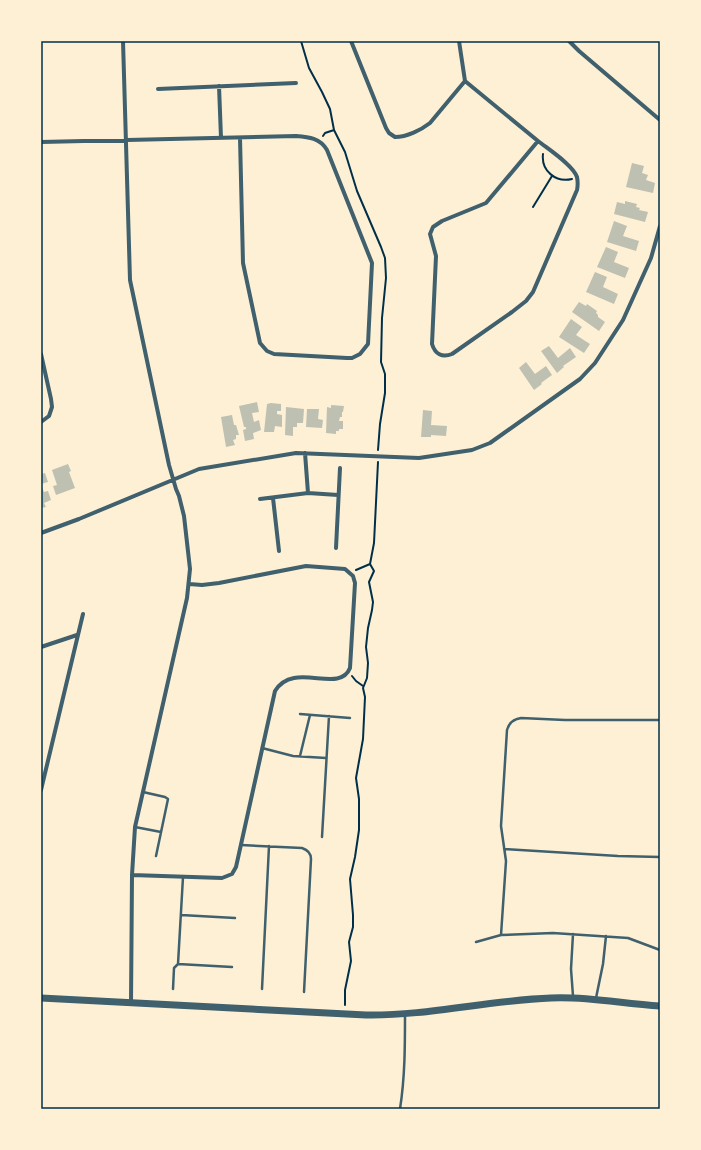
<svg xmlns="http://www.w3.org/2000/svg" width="701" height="1150" font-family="Lato,sans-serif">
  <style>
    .building { fill: #bec0b2 }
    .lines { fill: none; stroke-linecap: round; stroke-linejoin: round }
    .path { stroke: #003049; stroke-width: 2 }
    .service { stroke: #3f606c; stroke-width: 2.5 }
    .minor { stroke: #3f606c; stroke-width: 4 }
    .tertiary { stroke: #3f606c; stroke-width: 7 }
    .neatline { fill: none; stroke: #003049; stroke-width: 1.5 }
  </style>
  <rect width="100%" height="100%" fill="#fdf0d5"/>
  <path class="building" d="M 632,163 L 644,166 L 642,173 L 648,175 L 646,180 L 655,183 L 653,193 L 626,187 Z
    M 625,201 L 637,204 L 636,207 L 640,208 L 639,210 L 648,212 L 645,222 L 614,214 L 617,202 L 625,204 Z
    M 614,221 L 627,226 L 623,236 L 639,241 L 636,251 L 607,242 Z
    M 606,247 L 618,252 L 614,262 L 629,268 L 625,278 L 597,267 Z
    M 595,272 L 607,277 L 603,287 L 618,294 L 614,304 L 586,292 Z
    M 579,302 L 586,306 L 587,304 L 597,311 L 596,313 L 598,315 L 598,317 L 605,322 L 599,331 L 572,312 Z
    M 571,319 L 582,327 L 576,335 L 590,344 L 584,353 L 559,337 Z
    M 549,346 L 558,358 L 570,348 L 576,357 L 563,366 L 564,367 L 557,373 L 541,351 Z
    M 526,362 L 535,374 L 546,366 L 552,375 L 541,383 L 542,384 L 534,390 L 519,368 Z
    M 257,402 L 259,412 L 252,413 L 254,422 L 259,420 L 261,430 L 253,433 L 254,439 L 245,441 L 243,430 L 246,429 L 246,427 L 244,427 L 239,406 Z
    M 271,403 L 281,404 L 281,411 L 277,411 L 277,414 L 282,415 L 282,427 L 275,426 L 274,432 L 264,432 L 267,404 Z
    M 331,405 L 344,406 L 343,412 L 342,412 L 342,417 L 340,417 L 339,421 L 343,421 L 343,429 L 339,429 L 339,431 L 336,431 L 336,434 L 326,433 L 327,407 L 331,408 Z
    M 286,407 L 304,409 L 303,423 L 297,423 L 297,427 L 293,427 L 293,436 L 285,435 Z
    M 307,409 L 319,409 L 318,419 L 323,420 L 322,428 L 306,427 Z
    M 423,410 L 432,411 L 431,425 L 447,426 L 446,436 L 431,435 L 431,437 L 421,437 Z
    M 232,415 L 234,425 L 236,425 L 239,435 L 236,435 L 236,439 L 233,440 L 235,445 L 226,447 L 221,417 Z
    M 68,464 L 71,471 L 69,472 L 75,488 L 56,495 L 53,486 L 57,485 L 52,470 Z
    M 45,473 L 48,482 L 41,484 L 41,474 Z
    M 41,485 L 44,492 L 48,491 L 51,500 L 44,503 L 46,507 L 41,508 Z"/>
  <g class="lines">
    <path class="path" d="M 301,41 L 309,68 L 322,92 L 330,109 L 334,130 L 345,152 L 357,191 L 381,247 L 385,258 L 386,278 L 382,318 L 381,362 L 385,374 L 385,393 L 380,424 L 378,450
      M 323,136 L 325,133 L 334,130
      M 543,154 C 541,171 556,183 572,179
      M 533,207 L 552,176
      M 356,570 L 370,564
      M 352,676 L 356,681 L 363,686
      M 345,1005 L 345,990 L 351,961 L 349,942 L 353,927 L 353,915 L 350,879 L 355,857 L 359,830 L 359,799 L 356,778 L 363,739 L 365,697 L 363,688 L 367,678 L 368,663 L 366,647 L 368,628 L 372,610 L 373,602 L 369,582 L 374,571 L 370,564 L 374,543 L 378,462"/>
    <path class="service" d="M 300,714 L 350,718
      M 262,748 L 293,756 L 326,758
      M 300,756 L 310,715
      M 143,792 L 165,797 L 168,799 L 156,856
      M 135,827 L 161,832
      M 322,837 L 329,716
      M 241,845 L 302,848 C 308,850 311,853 311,859 L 304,992
      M 504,849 L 618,856 L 660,857
      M 183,877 L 178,964 L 232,967
      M 181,915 L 235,918
      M 573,934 L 571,969 L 573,996
      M 501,935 L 506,861 L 501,826 L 507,730 C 509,723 513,719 521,718 L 565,720 L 660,720
      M 476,942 L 501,935 L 553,933 L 628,938 L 660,950
      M 173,989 L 174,968 L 178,964
      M 262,989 L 269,846
      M 596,998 L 603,964 L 606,936
      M 400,1109 C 405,1077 405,1046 405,1014"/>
    <path class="minor" d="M 123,41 L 130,280 L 169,465 L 176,489 L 179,496 L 184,516 L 190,569 L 187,598 L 135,827 L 132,875 L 131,1003
      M 351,41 L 386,128 L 389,133 L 395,137 C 407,137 421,130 430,123 L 465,81
      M 459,41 L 465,81
      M 569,41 L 579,51 L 660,120
      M 465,81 L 538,141
      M 219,86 L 221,138
      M 158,89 L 296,83
      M 538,141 C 548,149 573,165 577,177 C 578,182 578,185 577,190 L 533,292 L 526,301 L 512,312 L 452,354 C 442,358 435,354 432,344 L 436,256 L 430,234 L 433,227 L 442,221 L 486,203 Z
      M 41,142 L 296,136 C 309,137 320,138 327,150 L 372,263 L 368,344 L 360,354 L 352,358 L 347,358 L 274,354 L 267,351 L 260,343 L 243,263 L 240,138
      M 41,354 L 51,399 L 52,407 L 49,416 L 41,422
      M 305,453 L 308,493
      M 273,498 L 279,551
      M 260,499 L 308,493 L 338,495
      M 41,533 L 79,519 L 199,469 L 296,453 L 419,458 L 472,450 L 490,443 L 580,379 L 595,363 L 623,320 L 651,258 L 660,226
      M 336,548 L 340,468
      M 41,647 L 77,635
      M 41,790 L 83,614
      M 132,875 L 222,878 L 232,874 L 236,867 L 275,691 C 294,660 339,695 350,668 L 355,583 L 353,576 L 345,569 L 306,566 L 219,583 L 202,585 L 189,584"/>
    <path class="tertiary" d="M 41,998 L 366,1015 C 428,1016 489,1000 551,998 C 588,996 623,1004 660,1006"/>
  </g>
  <rect width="701" height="1150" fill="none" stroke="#fdf0d5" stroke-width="84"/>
  <rect x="42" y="42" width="617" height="1066" class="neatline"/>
</svg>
